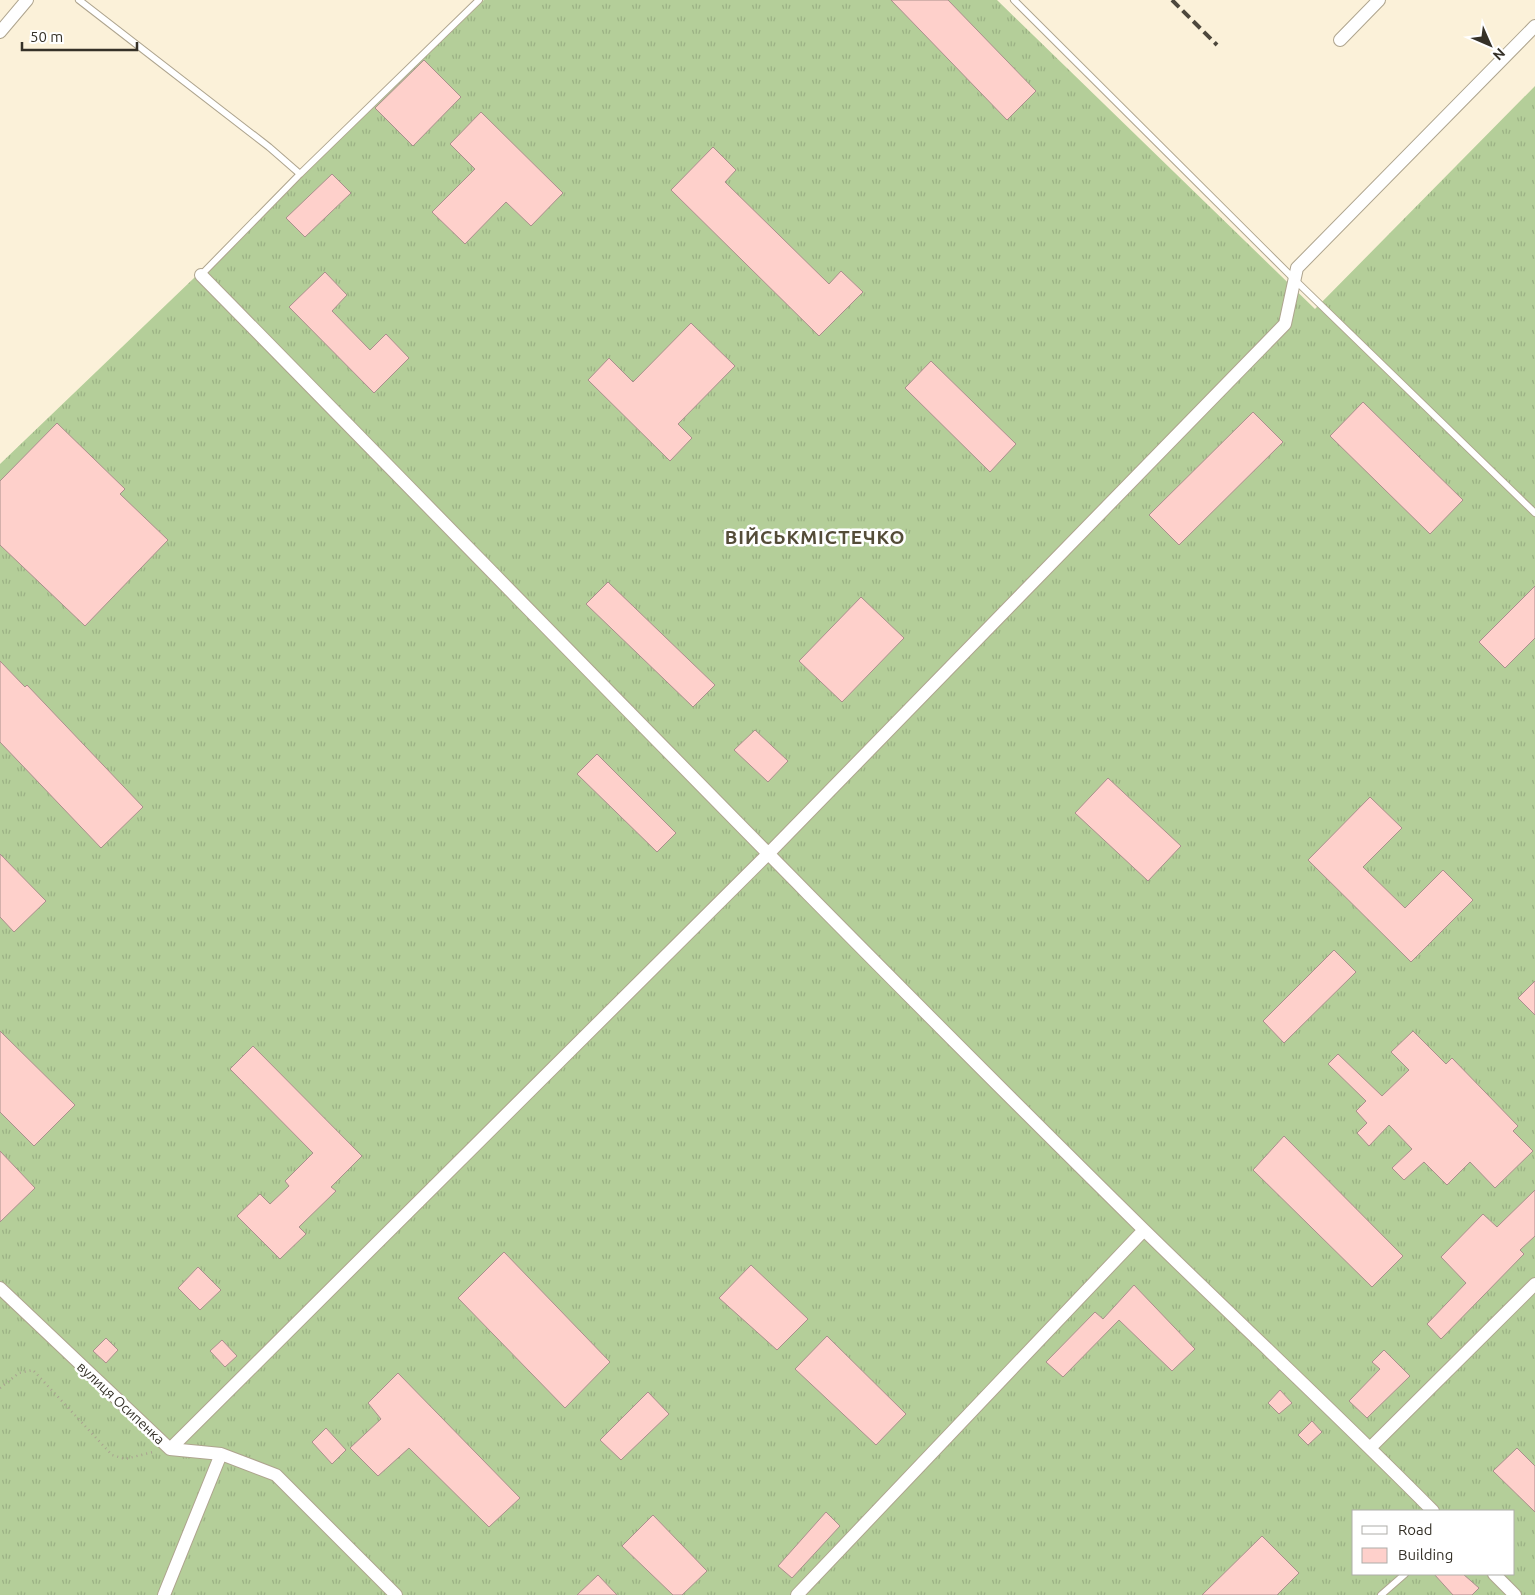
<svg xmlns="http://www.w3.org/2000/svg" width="1535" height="1595" font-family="Ubuntu,sans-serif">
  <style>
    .grass { fill: url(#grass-tufts); fill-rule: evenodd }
    .building { fill: #fed0cb; stroke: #aa8f8c }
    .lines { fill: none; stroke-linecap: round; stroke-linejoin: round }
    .lane-casing { stroke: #aea48e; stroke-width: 8 }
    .street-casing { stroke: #aea48e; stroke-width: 14 }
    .path { stroke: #a9a290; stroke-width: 2.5; stroke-dasharray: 1 4; stroke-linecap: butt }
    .lane { stroke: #fff; stroke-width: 6 }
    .street { stroke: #fff; stroke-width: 12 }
    .rail { stroke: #4d483d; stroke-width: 4; stroke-dasharray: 10 5; stroke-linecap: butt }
    .labels { text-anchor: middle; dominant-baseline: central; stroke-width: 5; stroke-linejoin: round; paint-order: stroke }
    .street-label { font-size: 14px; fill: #353128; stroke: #fff }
    .district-label { font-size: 19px; font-weight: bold; letter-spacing: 1px; fill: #544c38; stroke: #fff }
  </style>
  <defs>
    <pattern id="grass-tufts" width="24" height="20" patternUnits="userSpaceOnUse" patternTransform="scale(1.25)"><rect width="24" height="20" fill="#b4ce99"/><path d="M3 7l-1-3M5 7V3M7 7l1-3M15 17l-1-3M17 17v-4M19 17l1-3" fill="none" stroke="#9bb184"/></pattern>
  </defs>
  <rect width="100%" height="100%" fill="#fbf1d9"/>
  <path class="grass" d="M 484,0 L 997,0 L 1315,309 L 1535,86 L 1535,1595 L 0,1595 L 0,464 ZM 1354,1511 L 1514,1511 L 1514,1574 L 1354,1574 Z"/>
  <path class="building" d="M 891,0 L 948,0 L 1036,91 L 1007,120 Z
    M 424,60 L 461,97 L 413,146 L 375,108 Z
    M 481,112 L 563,193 L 531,226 L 506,202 L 465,244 L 432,212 L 475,169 L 450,144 Z
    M 713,147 L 736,170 L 725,182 L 829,284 L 841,271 L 863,292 L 819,336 L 671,190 Z
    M 332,174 L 351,193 L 305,237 L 286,218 Z
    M 325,272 L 347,295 L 332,311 L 370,350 L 386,334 L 409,358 L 374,393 L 289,307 Z
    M 691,323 L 735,366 L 678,424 L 692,438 L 670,461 L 588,380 L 609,358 L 633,382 Z
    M 931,361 L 1016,444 L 990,472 L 905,388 Z
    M 1363,402 L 1463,500 L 1430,534 L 1330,436 Z
    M 1253,412 L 1283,442 L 1179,545 L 1149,515 Z
    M 57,423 L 125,489 L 120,494 L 168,540 L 85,626 L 0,545 L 0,481 Z
    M 608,582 L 715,685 L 693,707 L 586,604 Z
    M 1535,586 L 1535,638 L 1505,668 L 1479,642 Z
    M 861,597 L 904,638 L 842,702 L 799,661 Z
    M 0,661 L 25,687 L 27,685 L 143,807 L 101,848 L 0,742 Z
    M 755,730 L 788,761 L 768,782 L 734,750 Z
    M 597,754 L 676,833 L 657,852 L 577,774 Z
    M 1108,778 L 1181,846 L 1148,881 L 1075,813 Z
    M 1370,797 L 1402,828 L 1363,867 L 1405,908 L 1443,870 L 1473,900 L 1411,962 L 1308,860 Z
    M 0,854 L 46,901 L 14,932 L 0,917 Z
    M 1334,950 L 1356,972 L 1284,1043 L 1263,1021 Z
    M 1535,981 L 1535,1015 L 1518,998 Z
    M 0,1031 L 75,1105 L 34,1146 L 0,1112 Z
    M 1413,1031 L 1446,1064 L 1452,1058 L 1518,1126 L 1513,1131 L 1533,1151 L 1495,1188 L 1470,1162 L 1447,1185 L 1424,1162 L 1404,1180 L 1392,1168 L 1412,1149 L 1389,1125 L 1369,1146 L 1357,1133 L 1367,1123 L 1356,1111 L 1366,1101 L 1328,1064 L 1338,1054 L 1382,1096 L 1409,1070 L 1391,1052 Z
    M 253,1046 L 362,1156 L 331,1187 L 336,1191 L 299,1227 L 306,1234 L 280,1259 L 237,1216 L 260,1194 L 270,1204 L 289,1186 L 285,1181 L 313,1153 L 230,1069 Z
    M 1284,1136 L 1403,1256 L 1372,1287 L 1253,1170 Z
    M 0,1151 L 35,1188 L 0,1222 Z
    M 1535,1190 L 1535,1236 L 1520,1250 L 1524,1254 L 1441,1339 L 1427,1324 L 1466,1283 L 1441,1257 L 1483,1214 L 1497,1227 Z
    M 504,1252 L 610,1362 L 565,1408 L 458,1298 Z
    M 751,1265 L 808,1319 L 777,1350 L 719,1298 Z
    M 198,1267 L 221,1290 L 200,1310 L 178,1288 Z
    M 1134,1285 L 1195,1349 L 1172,1371 L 1119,1320 L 1063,1377 L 1046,1362 L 1095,1312 L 1103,1319 Z
    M 827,1336 L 906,1414 L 876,1445 L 795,1369 Z
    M 106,1338 L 118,1350 L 106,1363 L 93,1351 Z
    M 222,1340 L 237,1356 L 225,1367 L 210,1351 Z
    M 1384,1350 L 1410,1376 L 1367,1418 L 1349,1401 L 1380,1369 L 1372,1362 Z
    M 398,1373 L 520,1498 L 489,1527 L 409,1448 L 378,1476 L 350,1448 L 381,1419 L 368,1403 Z
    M 1280,1390 L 1292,1403 L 1279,1414 L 1268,1403 Z
    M 648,1392 L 669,1414 L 621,1460 L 600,1440 Z
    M 1312,1421 L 1322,1432 L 1308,1445 L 1298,1435 Z
    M 326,1428 L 346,1450 L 332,1464 L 312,1442 Z
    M 1517,1448 L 1535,1466 L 1535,1512 L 1493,1471 Z
    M 826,1512 L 840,1526 L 792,1578 L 778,1566 Z
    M 653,1515 L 707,1571 L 682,1595 L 673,1595 L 622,1546 Z
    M 1262,1536 L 1299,1573 L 1277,1595 L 1202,1595 Z
    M 1434,1574 L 1463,1574 L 1479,1588 L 1472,1595 L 1453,1595 Z
    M 598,1575 L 617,1595 L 577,1595 Z"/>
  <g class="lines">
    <defs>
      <path id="lane" d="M 79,0 L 269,147 L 300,174
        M 1014,0 L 1295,280 L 1535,513
        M 201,275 L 300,174 L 479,0
        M 1381,1595 L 1405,1574"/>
      <path id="street" d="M 0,32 L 27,0
        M 1340,40 L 1379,0
        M 201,275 C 515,594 825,916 1144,1230 C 1240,1324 1338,1415 1433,1511
        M 0,1288 L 170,1449 L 221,1454 L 276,1475 L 396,1595
        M 1370,1448 L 1535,1284
        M 170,1449 L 769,853 L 1285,324 L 1297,268 L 1535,26
        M 1494,1574 L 1515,1595
        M 164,1595 L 221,1454
        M 797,1595 L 1144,1230"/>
    </defs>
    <use href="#lane" class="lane-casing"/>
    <use href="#street" class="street-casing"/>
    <path class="path" d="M 0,1388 L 19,1373 L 33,1370 L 112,1455 L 125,1459 L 153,1452"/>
    <use href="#lane" class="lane"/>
    <use href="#street" class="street"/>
    <path class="rail" d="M 1172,0 L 1217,45"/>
  </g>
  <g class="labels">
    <g class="street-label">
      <text transform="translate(121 1403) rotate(43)">вулиця Осипенка</text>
    </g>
    <g class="district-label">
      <text x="815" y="537">ВІЙСЬКМІСТЕЧКО</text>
    </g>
  </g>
  <rect x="1352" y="1510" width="162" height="65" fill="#ffffff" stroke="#aeada9"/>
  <rect x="1362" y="1526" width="25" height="8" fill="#ffffff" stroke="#aeada9"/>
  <text x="1398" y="1535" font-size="15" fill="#353128">Road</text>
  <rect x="1362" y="1548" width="25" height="15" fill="#fed0cb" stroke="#aeada9"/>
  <text x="1398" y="1560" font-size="15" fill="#353128">Building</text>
  <g transform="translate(1490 45) rotate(135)" stroke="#ffffff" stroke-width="4" paint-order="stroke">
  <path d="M0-4L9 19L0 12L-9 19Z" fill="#353128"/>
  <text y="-8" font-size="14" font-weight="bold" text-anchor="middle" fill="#353128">N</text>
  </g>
  <path d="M22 42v8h115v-8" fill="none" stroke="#353128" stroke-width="2.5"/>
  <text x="30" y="42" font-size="15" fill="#353128" stroke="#ffffff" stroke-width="4" paint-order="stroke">50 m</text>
</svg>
